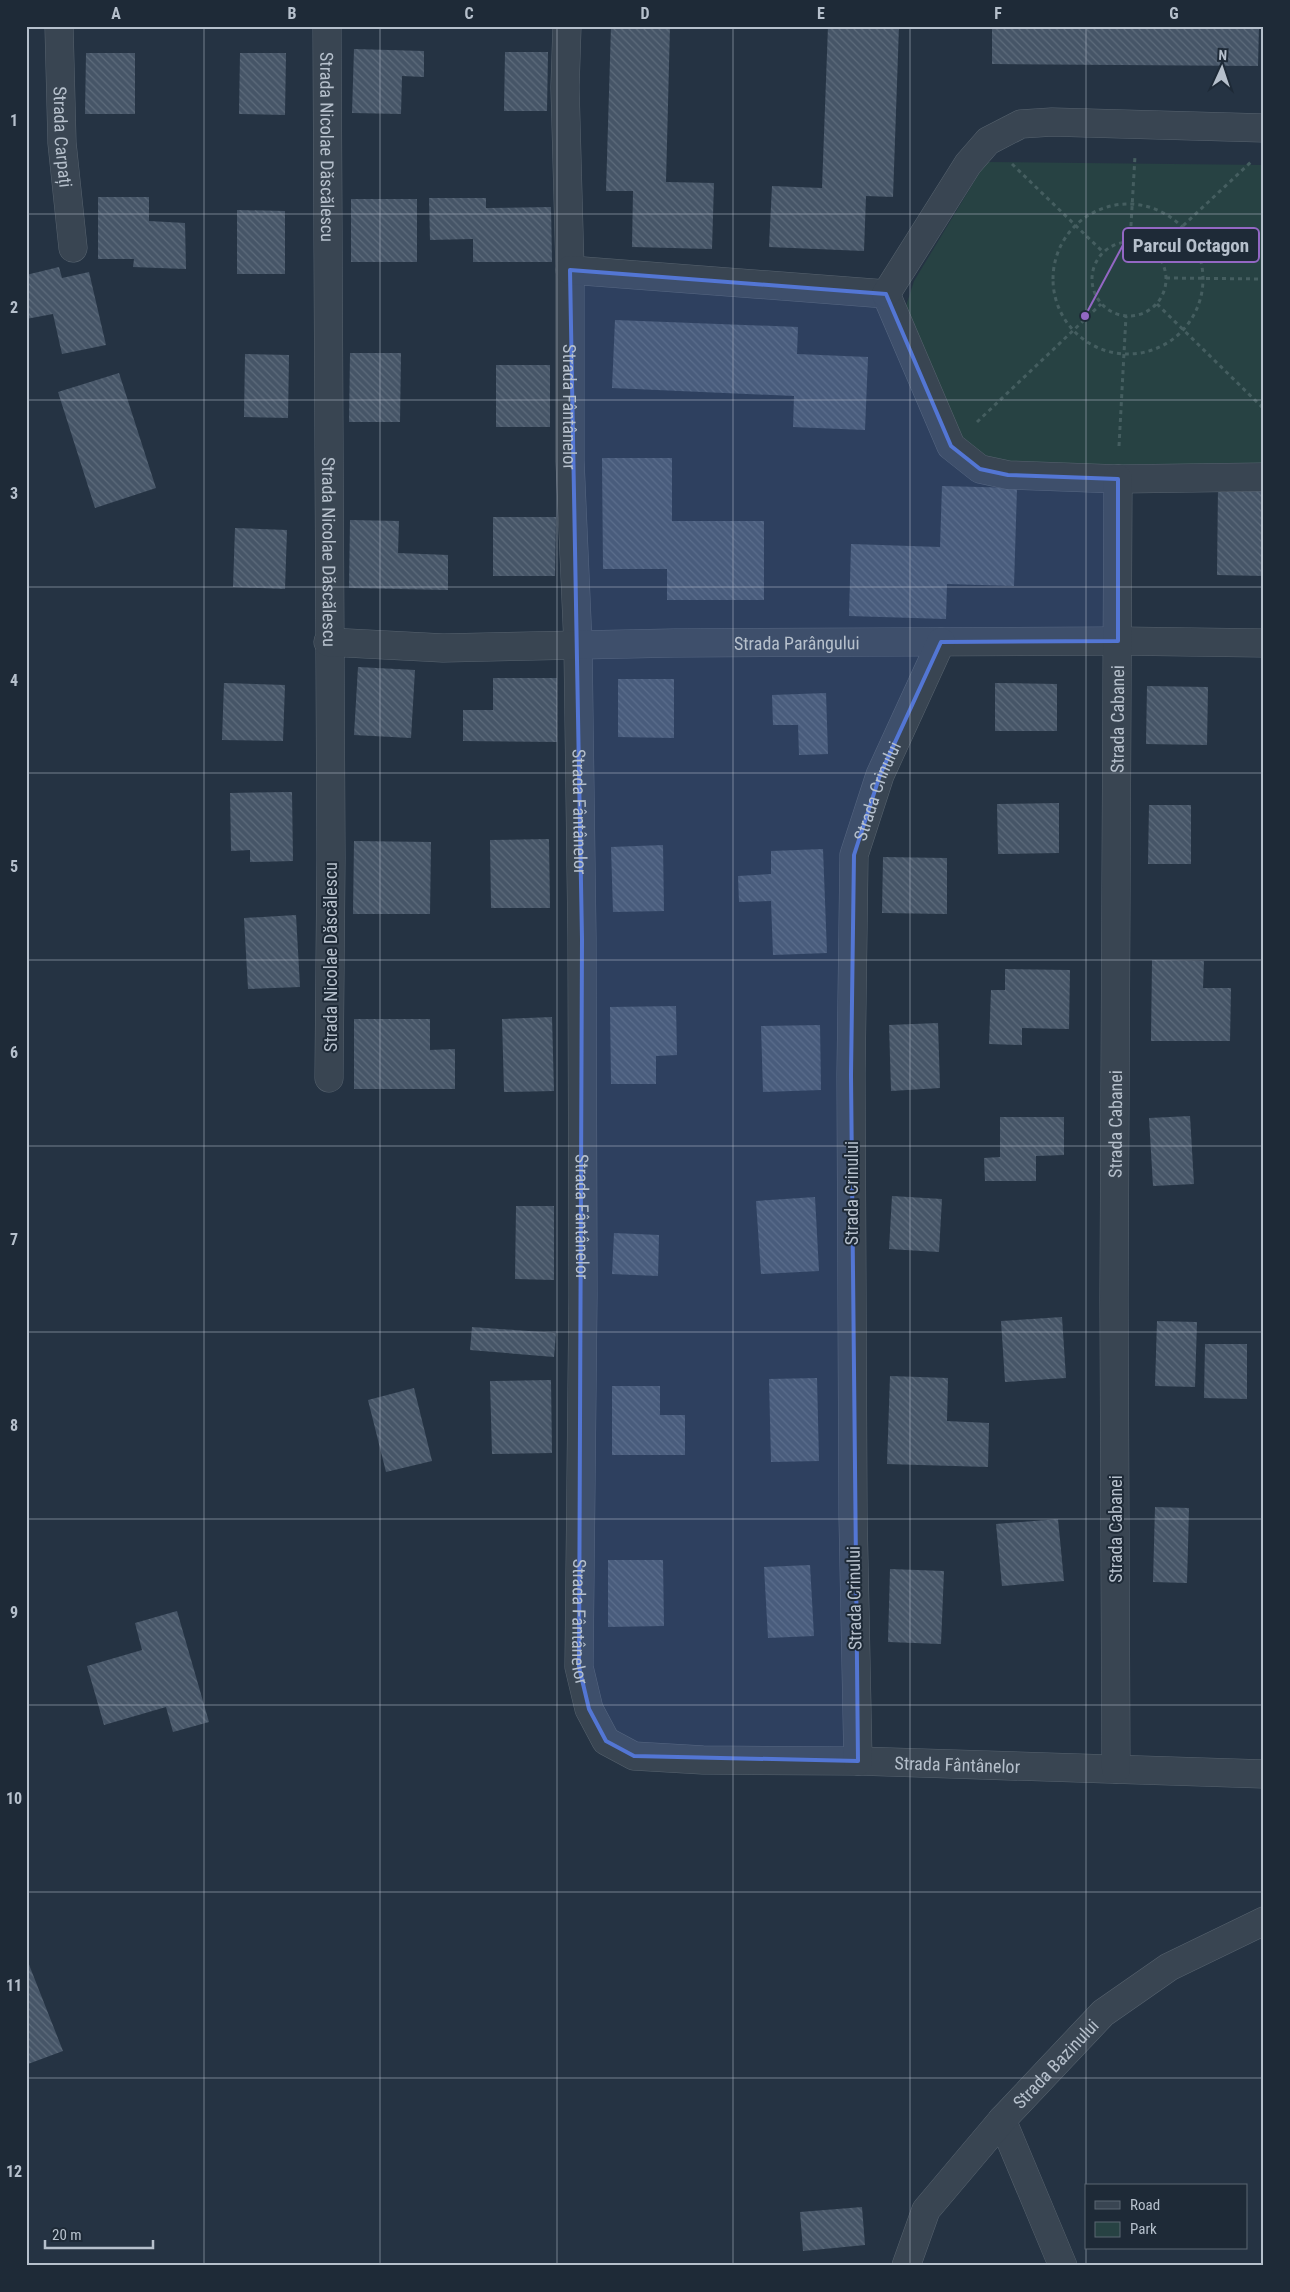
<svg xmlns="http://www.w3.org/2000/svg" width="1290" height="2292" font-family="'Roboto Condensed',sans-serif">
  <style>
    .park { fill: #274243 }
    .building { fill: url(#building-back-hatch) }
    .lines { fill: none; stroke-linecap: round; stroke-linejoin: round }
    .street-casing { stroke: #57636f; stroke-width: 29 }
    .path { stroke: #455e60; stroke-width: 3; stroke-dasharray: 4 4; stroke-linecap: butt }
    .street { stroke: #394552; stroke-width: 28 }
    .marked { fill: #5376d4; fill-opacity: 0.2; stroke: #5376d4; stroke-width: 4; stroke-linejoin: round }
    .grid { fill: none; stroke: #b6c0cc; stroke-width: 1; stroke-opacity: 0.55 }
    .labels { text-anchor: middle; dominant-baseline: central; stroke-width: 4; stroke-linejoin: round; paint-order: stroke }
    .street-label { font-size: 18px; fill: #b6c0cc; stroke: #1e2a37 }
    .leader { fill: none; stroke: #9367c4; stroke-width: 2 }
    .callout-dot { fill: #9367c4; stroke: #1e2a37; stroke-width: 2 }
    .callout { fill: #1e2a37; stroke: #9367c4; stroke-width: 2 }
    .callout-label { font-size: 19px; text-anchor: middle; font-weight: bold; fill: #b6c0cc }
    .neatline { fill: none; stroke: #b6c0cc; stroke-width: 2 }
    .grid-label { font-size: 16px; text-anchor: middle; font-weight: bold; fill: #b6c0cc }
  </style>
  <defs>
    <pattern id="building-back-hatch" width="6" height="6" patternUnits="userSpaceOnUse" patternTransform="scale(1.25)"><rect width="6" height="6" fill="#465567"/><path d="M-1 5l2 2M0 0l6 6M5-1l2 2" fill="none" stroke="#5e6c7c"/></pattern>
  </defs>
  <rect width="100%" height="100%" fill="#253343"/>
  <path class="park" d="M 986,162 L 1264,165 L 1264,464 L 1118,465 L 1009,463 L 986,458 L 953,431 L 905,326 L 906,306 L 914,281 Z"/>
  <path class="building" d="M 611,26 L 670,26 L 666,182 L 714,183 L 712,249 L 632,247 L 633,191 L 606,191 Z
    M 828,26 L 899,26 L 893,197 L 866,196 L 864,251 L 769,247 L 772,186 L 822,188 Z
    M 992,26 L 1259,26 L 1258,66 L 992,64 Z
    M 354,49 L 424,51 L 424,77 L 402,76 L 401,114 L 352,113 Z
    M 505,52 L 548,52 L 547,111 L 504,111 Z
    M 86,53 L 135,53 L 135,114 L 85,114 Z
    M 240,53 L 286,53 L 285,115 L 239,114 Z
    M 98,197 L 149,197 L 149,221 L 185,223 L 186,269 L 133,267 L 134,259 L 98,259 Z
    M 429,198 L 486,198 L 486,208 L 551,207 L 552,262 L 473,262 L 473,239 L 430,240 Z
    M 351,199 L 417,199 L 417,262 L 351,262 Z
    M 237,210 L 285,211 L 285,274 L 237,274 Z
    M 59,267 L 62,278 L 89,272 L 106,345 L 62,354 L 53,314 L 26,319 L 26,275 Z
    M 615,320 L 798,327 L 797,354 L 868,357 L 865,430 L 793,427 L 794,396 L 612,388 Z
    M 350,353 L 401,353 L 400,422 L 349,422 Z
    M 245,354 L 289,355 L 288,418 L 244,417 Z
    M 496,365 L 550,365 L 550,427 L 496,427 Z
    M 119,373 L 156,488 L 95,508 L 58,392 Z
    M 602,458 L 672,458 L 672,521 L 764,521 L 764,600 L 667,600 L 667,569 L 603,569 Z
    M 942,486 L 1017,488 L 1014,586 L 947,584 L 946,619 L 849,616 L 851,544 L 940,547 Z
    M 1218,487 L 1264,488 L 1264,576 L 1217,575 Z
    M 493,517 L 556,517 L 555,576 L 493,576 Z
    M 350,520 L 399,521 L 398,553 L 448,555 L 448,590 L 349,588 Z
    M 235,528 L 287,530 L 285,589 L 233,587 Z
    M 358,667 L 415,670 L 411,738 L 354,735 Z
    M 493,678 L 557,678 L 557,742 L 463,741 L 463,710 L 493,710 Z
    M 618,679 L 674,679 L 674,738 L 618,737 Z
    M 224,683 L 285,685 L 283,741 L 222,740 Z
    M 995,683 L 1057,684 L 1057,731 L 995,731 Z
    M 1147,686 L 1208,687 L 1207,745 L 1146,744 Z
    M 826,693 L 828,754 L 799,755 L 798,725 L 773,725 L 772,695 Z
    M 292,792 L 293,861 L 250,862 L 250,850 L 231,851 L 230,793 Z
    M 1059,803 L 1059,853 L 998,854 L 997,804 Z
    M 1149,805 L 1191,805 L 1191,864 L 1148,864 Z
    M 549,839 L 550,908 L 491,908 L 490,840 Z
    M 354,841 L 431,842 L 430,914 L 353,914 Z
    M 663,845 L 664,911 L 613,912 L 611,847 Z
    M 823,849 L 827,953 L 773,955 L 771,901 L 739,902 L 738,876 L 771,874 L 771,851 Z
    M 883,857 L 947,858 L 947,914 L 882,913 Z
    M 296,915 L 300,987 L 248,989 L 244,918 Z
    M 1152,960 L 1204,961 L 1203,988 L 1231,988 L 1230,1041 L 1151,1041 Z
    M 1005,969 L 1070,970 L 1069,1029 L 1022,1028 L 1022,1045 L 989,1044 L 991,990 L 1005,990 Z
    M 676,1006 L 677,1055 L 656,1056 L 656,1084 L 611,1084 L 610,1007 Z
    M 552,1017 L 554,1091 L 504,1092 L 502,1019 Z
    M 354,1019 L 430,1019 L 430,1050 L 455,1049 L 455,1089 L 354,1089 Z
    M 938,1023 L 940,1088 L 891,1091 L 889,1025 Z
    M 820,1025 L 821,1090 L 763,1092 L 761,1026 Z
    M 1190,1116 L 1194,1184 L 1153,1186 L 1149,1118 Z
    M 1000,1117 L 1064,1117 L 1064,1155 L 1036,1156 L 1036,1181 L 985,1181 L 984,1158 L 1000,1157 Z
    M 892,1196 L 942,1199 L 939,1252 L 889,1249 Z
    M 815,1197 L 819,1271 L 761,1274 L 756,1201 Z
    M 516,1206 L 554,1206 L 554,1280 L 515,1279 Z
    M 614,1233 L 659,1235 L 658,1276 L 612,1274 Z
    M 1062,1317 L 1066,1378 L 1005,1382 L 1001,1321 Z
    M 1157,1321 L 1197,1322 L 1195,1387 L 1155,1386 Z
    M 472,1327 L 556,1333 L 554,1357 L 470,1350 Z
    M 1205,1344 L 1247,1344 L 1247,1399 L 1204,1398 Z
    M 890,1376 L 948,1378 L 947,1421 L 989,1423 L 988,1467 L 887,1464 Z
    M 817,1378 L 819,1461 L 771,1462 L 769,1379 Z
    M 551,1380 L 552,1453 L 492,1454 L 490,1381 Z
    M 612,1386 L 660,1386 L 660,1415 L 685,1415 L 685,1455 L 612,1455 Z
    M 414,1388 L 432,1461 L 386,1472 L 368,1400 Z
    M 1155,1507 L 1189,1508 L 1187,1583 L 1153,1582 Z
    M 1058,1519 L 1064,1581 L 1002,1586 L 996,1524 Z
    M 608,1560 L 663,1560 L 664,1626 L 608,1627 Z
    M 810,1565 L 814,1636 L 768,1638 L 764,1567 Z
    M 890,1569 L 944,1571 L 941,1644 L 888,1642 Z
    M 177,1611 L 209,1722 L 173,1732 L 166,1707 L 104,1725 L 87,1666 L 142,1650 L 135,1623 Z
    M 26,1957 L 63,2051 L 28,2064 L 26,2060 Z
    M 862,2207 L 865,2245 L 803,2251 L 800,2212 Z"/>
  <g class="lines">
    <defs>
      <g id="street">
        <path id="s1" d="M 59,26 L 62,143 L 73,248"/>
        <path id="s2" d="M 327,26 L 331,858 L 329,1078"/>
        <path id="s3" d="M 567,26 L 565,87 L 570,270 L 570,461 L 578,645 L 582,939 L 583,1295 L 579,1667 L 589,1709 L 606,1741 L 634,1756 L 703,1760 L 858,1761 L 1264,1774"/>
        <path d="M 570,270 L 886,294"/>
        <path d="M 886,294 L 951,446 L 980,469 L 1008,475 L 1118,479 L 1264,477"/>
        <path d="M 886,294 L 968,164 L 988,141 L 1021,124 L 1052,122 L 1264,128"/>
        <path id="s4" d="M 328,642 L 443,648 L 674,643 L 1118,641 L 1264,643"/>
        <path id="s5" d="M 858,1761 L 853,1515 L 851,1075 L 854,855 L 880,775 L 941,642"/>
        <path id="s6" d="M 1116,1769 L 1114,1299 L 1118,479"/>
        <path d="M 1002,2120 L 1063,2266"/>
        <path id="s7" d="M 906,2266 L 926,2210 L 1002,2120 L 1103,2013 L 1169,1967 L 1264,1921"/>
      </g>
    </defs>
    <use href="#street" class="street-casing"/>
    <path class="path" d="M 1012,164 L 1103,252
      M1053 279a75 75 0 1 1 150 0a75 75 0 1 1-150 0Z
      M 1130,242 L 1135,156
      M1092 279a37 37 0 1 1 74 0a37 37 0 1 1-74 0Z
      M 1154,253 L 1252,161
      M 1166,278 L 1264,279
      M 1157,304 L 1264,409
      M 977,422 L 1101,304
      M 1119,446 L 1126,316"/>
    <use href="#street" class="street"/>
  </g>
  <path class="marked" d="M 570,270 L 886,294 L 951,446 L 980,469 L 1008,475 L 1118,479 L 1118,641 L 941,642 L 880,775 L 854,855 L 851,1075 L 858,1761 L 634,1756 L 606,1741 L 589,1709 L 579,1667 L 582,939 Z"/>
  <path class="grid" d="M 204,26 L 204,2266M 380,26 L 380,2266M 557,26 L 557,2266M 733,26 L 733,2266M 910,26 L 910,2266M 1086,26 L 1086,2266M 26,214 L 1264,214M 26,400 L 1264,400M 26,587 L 1264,587M 26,773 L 1264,773M 26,960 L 1264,960M 26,1146 L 1264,1146M 26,1332 L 1264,1332M 26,1519 L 1264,1519M 26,1705 L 1264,1705M 26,1892 L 1264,1892M 26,2078 L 1264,2078"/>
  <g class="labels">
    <g class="street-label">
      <text stroke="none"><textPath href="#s1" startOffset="111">Strada Carpați</textPath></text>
      <text stroke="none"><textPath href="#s2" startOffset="121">Strada Nicolae Dăscălescu</textPath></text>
      <text stroke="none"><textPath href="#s3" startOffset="381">Strada Fântânelor</textPath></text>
      <text stroke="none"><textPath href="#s2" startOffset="526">Strada Nicolae Dăscălescu</textPath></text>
      <text stroke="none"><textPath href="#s4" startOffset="469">Strada Parângului</textPath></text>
      <text stroke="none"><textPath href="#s6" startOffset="1050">Strada Cabanei</textPath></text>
      <text stroke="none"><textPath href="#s5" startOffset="974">Strada Crinului</textPath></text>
      <text stroke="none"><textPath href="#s3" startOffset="786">Strada Fântânelor</textPath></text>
      <text transform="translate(330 957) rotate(-90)">Strada Nicolae Dăscălescu</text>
      <text stroke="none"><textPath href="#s6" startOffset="645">Strada Cabanei</textPath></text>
      <text transform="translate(851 1193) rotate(-90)">Strada Crinului</text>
      <text stroke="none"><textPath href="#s3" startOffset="1191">Strada Fântânelor</textPath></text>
      <text transform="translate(1115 1529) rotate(-90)">Strada Cabanei</text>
      <text transform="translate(854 1598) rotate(-91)">Strada Crinului</text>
      <text stroke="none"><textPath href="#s3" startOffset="1596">Strada Fântânelor</textPath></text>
      <text stroke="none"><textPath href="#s3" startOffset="2076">Strada Fântânelor</textPath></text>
      <text stroke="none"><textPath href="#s7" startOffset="255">Strada Bazinului</textPath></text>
    </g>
  </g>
  <path class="leader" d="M1085 316L1123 245"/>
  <circle class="callout-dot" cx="1085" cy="316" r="5"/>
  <rect class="callout" x="1123" y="228" width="136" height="34" rx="5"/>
  <g class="callout-label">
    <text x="1191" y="252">Parcul Octagon</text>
  </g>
  <rect width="1290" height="2292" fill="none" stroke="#1e2a37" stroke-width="55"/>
  <rect x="1085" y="2184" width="162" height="65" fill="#1e2a37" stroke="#5b6673"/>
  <rect x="1095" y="2201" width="25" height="8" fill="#394552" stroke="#5b6673"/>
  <text x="1130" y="2210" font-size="15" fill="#b6c0cc">Road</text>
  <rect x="1095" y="2222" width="25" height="15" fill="#274243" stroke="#5b6673"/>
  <text x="1130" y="2234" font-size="15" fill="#b6c0cc">Park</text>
  <g transform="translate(1222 68) rotate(3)" stroke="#1e2a37" stroke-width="4" paint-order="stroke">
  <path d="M0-4L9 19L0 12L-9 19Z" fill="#b6c0cc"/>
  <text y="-8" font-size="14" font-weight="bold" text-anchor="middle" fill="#b6c0cc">N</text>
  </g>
  <path d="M45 2240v8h108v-8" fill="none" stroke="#b6c0cc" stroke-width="2.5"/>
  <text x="52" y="2240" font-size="15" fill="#b6c0cc" stroke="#1e2a37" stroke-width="4" paint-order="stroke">20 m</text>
  <rect x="28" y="28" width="1234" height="2236" class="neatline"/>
  <g class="grid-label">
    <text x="116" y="19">A</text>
    <text x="292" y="19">B</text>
    <text x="469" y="19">C</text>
    <text x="645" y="19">D</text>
    <text x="821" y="19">E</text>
    <text x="998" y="19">F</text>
    <text x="1174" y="19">G</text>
    <text x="14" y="126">1</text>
    <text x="14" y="313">2</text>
    <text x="14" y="499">3</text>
    <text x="14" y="686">4</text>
    <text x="14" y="872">5</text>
    <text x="14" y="1058">6</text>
    <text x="14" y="1245">7</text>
    <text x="14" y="1431">8</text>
    <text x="14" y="1618">9</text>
    <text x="14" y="1804">10</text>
    <text x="14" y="1991">11</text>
    <text x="14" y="2177">12</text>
  </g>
</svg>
